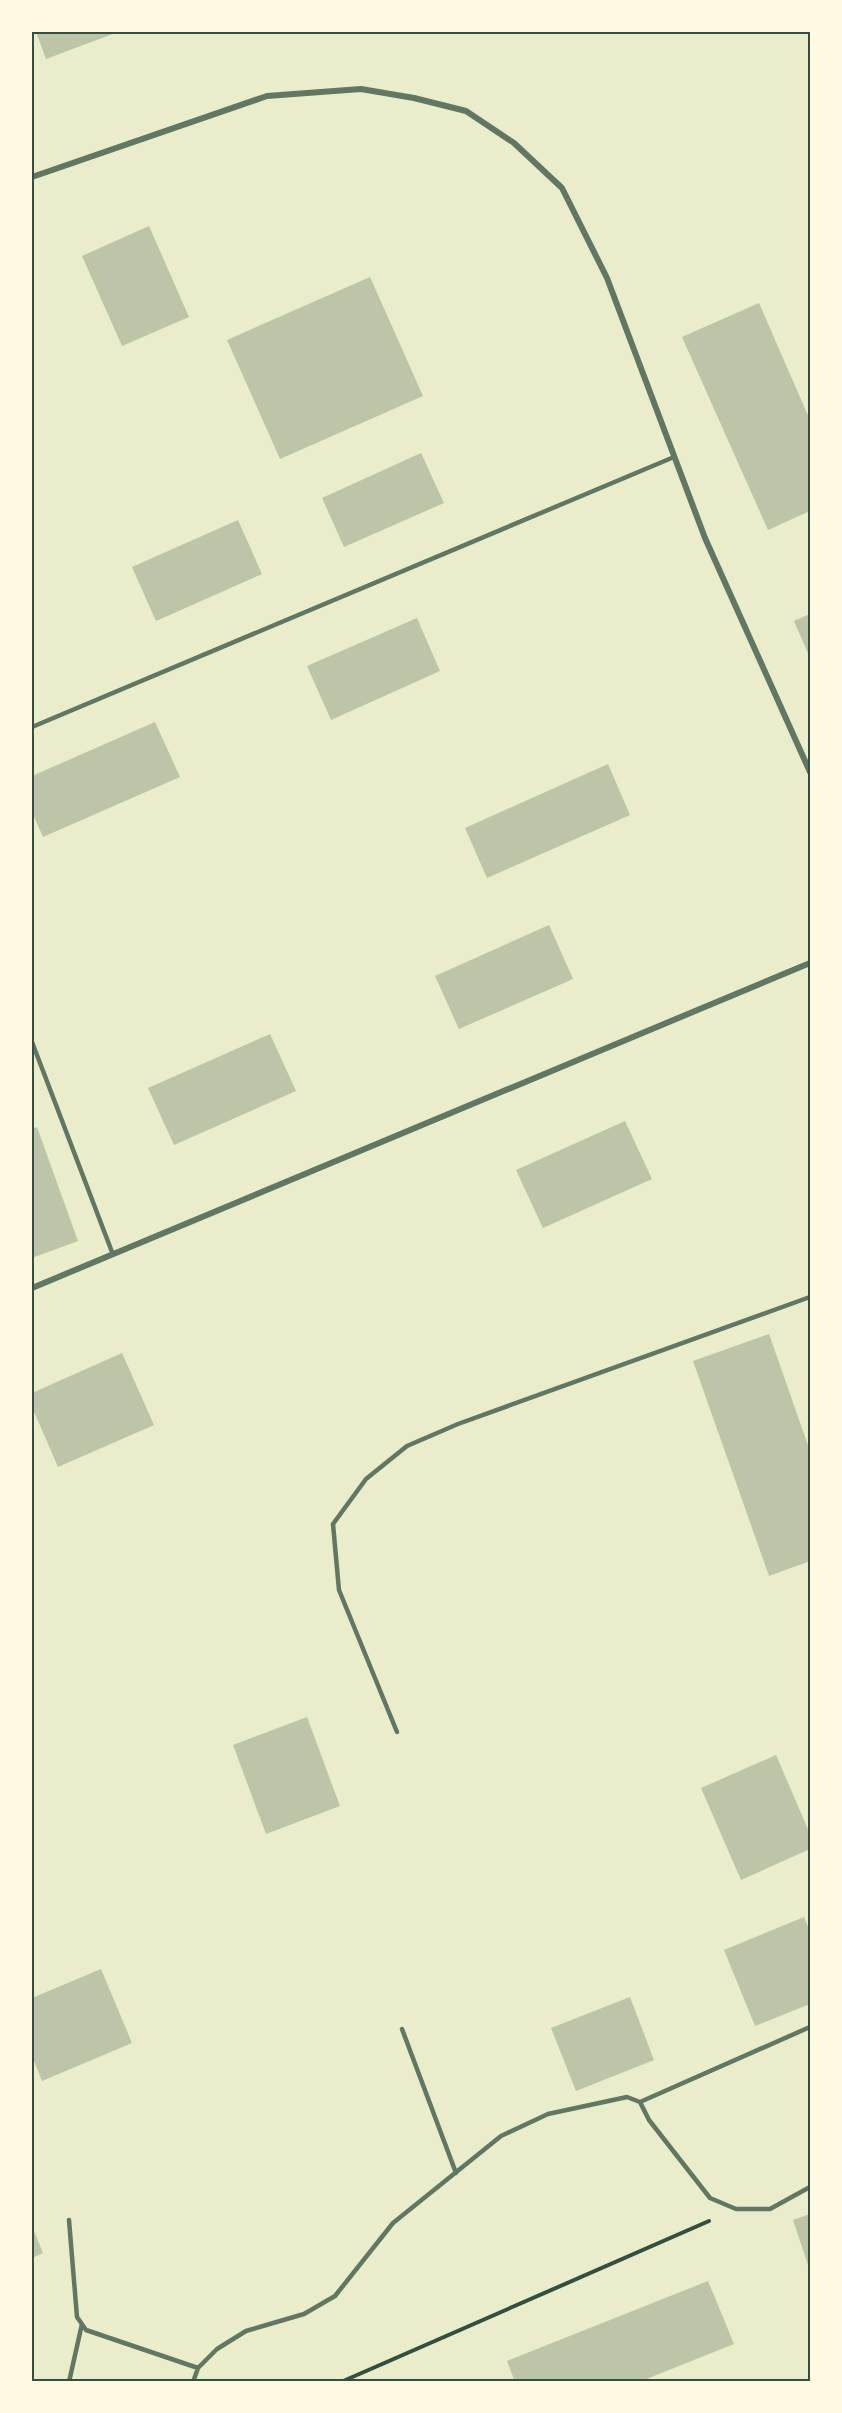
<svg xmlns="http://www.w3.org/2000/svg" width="842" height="2413" font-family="Raleway,sans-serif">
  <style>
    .building { fill: #bcc5a7 }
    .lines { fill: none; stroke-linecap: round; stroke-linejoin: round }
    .path { stroke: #344e41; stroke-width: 4 }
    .service { stroke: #617663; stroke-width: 4.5 }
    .minor { stroke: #617663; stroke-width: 6 }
    .neatline { fill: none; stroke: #344e41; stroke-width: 2 }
  </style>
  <rect width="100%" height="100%" fill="#e9edc9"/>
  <path class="building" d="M 36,32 L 118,32 L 46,59 Z
    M 149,226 L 189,317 L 122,346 L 82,256 Z
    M 370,277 L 423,396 L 280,459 L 227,340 Z
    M 759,303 L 810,420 L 810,511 L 768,530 L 682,337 Z
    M 421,453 L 444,503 L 344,547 L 322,498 Z
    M 238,520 L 262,574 L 156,621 L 132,567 Z
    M 810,614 L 810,658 L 794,621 Z
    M 417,618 L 440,671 L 331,720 L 307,666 Z
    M 155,722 L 180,777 L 43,837 L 32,812 L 32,776 Z
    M 608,764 L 630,815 L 487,878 L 465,828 Z
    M 549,925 L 573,979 L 459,1029 L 435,976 Z
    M 270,1034 L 296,1091 L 174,1145 L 148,1088 Z
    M 625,1121 L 652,1179 L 543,1228 L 516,1170 Z
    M 37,1127 L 78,1241 L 32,1258 L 32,1129 Z
    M 769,1334 L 810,1451 L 810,1561 L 769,1576 L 693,1361 Z
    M 122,1353 L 154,1425 L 58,1467 L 32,1407 L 32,1393 Z
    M 307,1717 L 340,1806 L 266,1834 L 233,1745 Z
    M 776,1755 L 810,1834 L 810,1849 L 741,1880 L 701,1788 Z
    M 804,1917 L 810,1932 L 810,2004 L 755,2026 L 724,1950 Z
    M 101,1969 L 132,2043 L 42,2081 L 32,2056 L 32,1998 Z
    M 630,1997 L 654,2060 L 576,2091 L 551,2028 Z
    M 810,2214 L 810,2271 L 793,2220 Z
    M 32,2226 L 43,2253 L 32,2258 Z
    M 708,2281 L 734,2344 L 639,2382 L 515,2382 L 507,2361 Z"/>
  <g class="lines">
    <path class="path" d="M 341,2382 L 709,2221"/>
    <path class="service" d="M 32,727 L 674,457
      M 32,1042 L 112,1252
      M 397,1732 L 339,1590 L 333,1524 L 366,1479 L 407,1446 L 458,1424 L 810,1297
      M 402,2029 L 456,2173
      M 640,2102 L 810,2027
      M 69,2220 L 77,2317 L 86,2330 L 198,2368
      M 69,2382 L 82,2324
      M 193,2382 L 198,2368 L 217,2349 L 246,2331 L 304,2314 L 335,2296 L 393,2223 L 501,2136 L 548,2114 L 627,2097 L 640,2102 L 649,2120 L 710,2198 L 736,2209 L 770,2209 L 810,2187"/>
    <path class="minor" d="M 32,177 L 267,96 L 361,89 L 414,98 L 466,111 L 514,143 L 562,188 L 607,278 L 705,538 L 810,772
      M 32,1288 L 810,963"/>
  </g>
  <rect width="842" height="2413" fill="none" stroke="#fefae0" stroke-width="66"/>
  <rect x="33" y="33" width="776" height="2347" class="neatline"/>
</svg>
